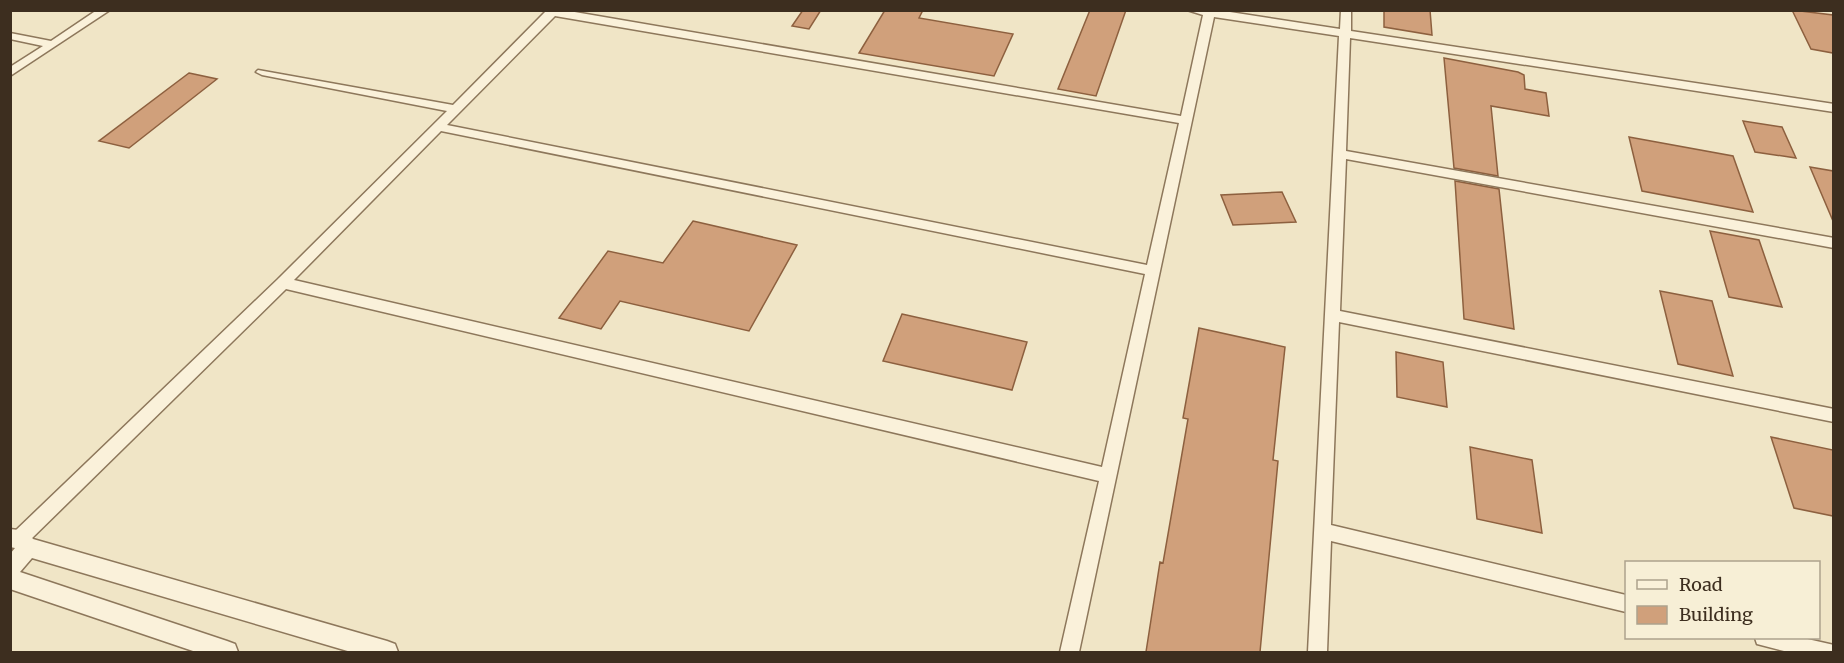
<svg xmlns="http://www.w3.org/2000/svg" width="1844" height="663" font-family="Merriweather,serif">
  <style>
    .building { fill: #d0a07b; stroke: #8d603f; stroke-width: 1.5 }
    .lines { fill: none; stroke-linecap: round; stroke-linejoin: round }
    .minor-casing { stroke: #8d775b; stroke-width: 3 }
    .tertiary-casing { stroke: #8d775b; stroke-width: 3 }
    .minor { fill: #faf1da; fill-rule: evenodd }
    .tertiary { fill: #faf1da; fill-rule: evenodd }
  </style>
  <rect width="100%" height="100%" fill="#f0e5c6"/>
  <path class="building" d="M 803,10 L 821,10 L 809,29 L 792,26 Z
    M 885,10 L 923,10 L 919,18 L 1013,34 L 994,76 L 859,53 Z
    M 1090,10 L 1126,10 L 1096,96 L 1058,89 Z
    M 1384,10 L 1430,10 L 1432,35 L 1384,27 Z
    M 1792,10 L 1833,15 L 1833,53 L 1811,49 Z
    M 1444,58 L 1518,72 L 1524,75 L 1525,89 L 1546,93 L 1549,116 L 1491,106 L 1498,176 L 1454,168 Z
    M 189,73 L 217,79 L 129,148 L 99,141 Z
    M 1743,121 L 1782,127 L 1796,158 L 1755,152 Z
    M 1629,137 L 1733,156 L 1753,212 L 1642,191 Z
    M 1810,167 L 1833,171 L 1833,221 Z
    M 1455,181 L 1499,189 L 1514,329 L 1464,319 Z
    M 1282,192 L 1296,222 L 1233,225 L 1221,195 Z
    M 693,221 L 797,245 L 749,331 L 620,301 L 601,329 L 559,318 L 608,251 L 663,263 Z
    M 1710,231 L 1759,240 L 1782,307 L 1729,297 Z
    M 1660,291 L 1712,301 L 1733,376 L 1678,364 Z
    M 902,314 L 1027,342 L 1012,390 L 883,361 Z
    M 1199,328 L 1285,347 L 1273,460 L 1278,461 L 1260,652 L 1146,652 L 1160,562 L 1163,563 L 1188,419 L 1183,418 Z
    M 1396,352 L 1443,362 L 1447,407 L 1397,397 Z
    M 1771,437 L 1833,450 L 1833,516 L 1794,508 Z
    M 1470,447 L 1532,460 L 1542,533 L 1477,519 Z"/>
  <g class="lines">
    <defs>
      <path id="minor" d="M 97,10 L 110,10 L 10,76 L 10,67 L 43,46 L 10,39 L 10,33 L 51,41 Z
        M 547,10 L 563,10 L 1181,116 L 1203,15 L 1187,10 L 1217,10 L 1340,29 L 1341,10 L 1351,10 L 1351,31 L 1834,104 L 1834,112 L 1350,38 L 1346,151 L 1834,238 L 1834,248 L 1346,159 L 1340,311 L 1834,409 L 1834,422 L 1339,322 L 1331,525 L 1626,595 L 1626,612 L 1331,541 L 1327,652 L 1308,652 L 1339,36 L 1214,17 L 1079,652 L 1060,652 L 1099,481 L 286,289 L 26,544 L 20,546 L 14,544 L 11,538 L 14,532 L 278,279 L 447,111 L 262,75 L 256,72 L 258,70 L 453,105 ZM 555,16 L 1179,123 L 1147,265 L 447,125 ZM 441,131 L 1145,274 L 1102,467 L 294,280 Z
        M 1755,638 L 1803,638 L 1834,645 L 1834,652 L 1788,652 L 1757,644 Z"/>
      <path id="tertiary" d="M 10,529 L 27,531 L 33,539 L 387,641 L 395,644 L 398,652 L 351,652 L 32,558 L 20,572 L 227,641 L 235,644 L 238,652 L 196,652 L 10,589 L 10,554 L 15,548 L 10,547 Z"/>
    </defs>
    <use href="#minor" class="minor-casing"/>
    <use href="#tertiary" class="tertiary-casing"/>
    <use href="#minor" class="minor"/>
    <use href="#tertiary" class="tertiary"/>
  </g>
  <rect width="1844" height="663" fill="none" stroke="#3d2e1f" stroke-width="24"/>
  <rect x="1625" y="561" width="195" height="78" fill="#f7efd6" stroke="#ada28d" stroke-width="1.5"/>
  <rect x="1637" y="580" width="30" height="9" fill="#faf1da" stroke="#ada28d" stroke-width="1.5"/>
  <text x="1679" y="591" font-size="18" fill="#3d2e1f">Road</text>
  <rect x="1637" y="606" width="30" height="18" fill="#d0a07b" stroke="#ada28d" stroke-width="1.5"/>
  <text x="1679" y="621" font-size="18" fill="#3d2e1f">Building</text>
</svg>
